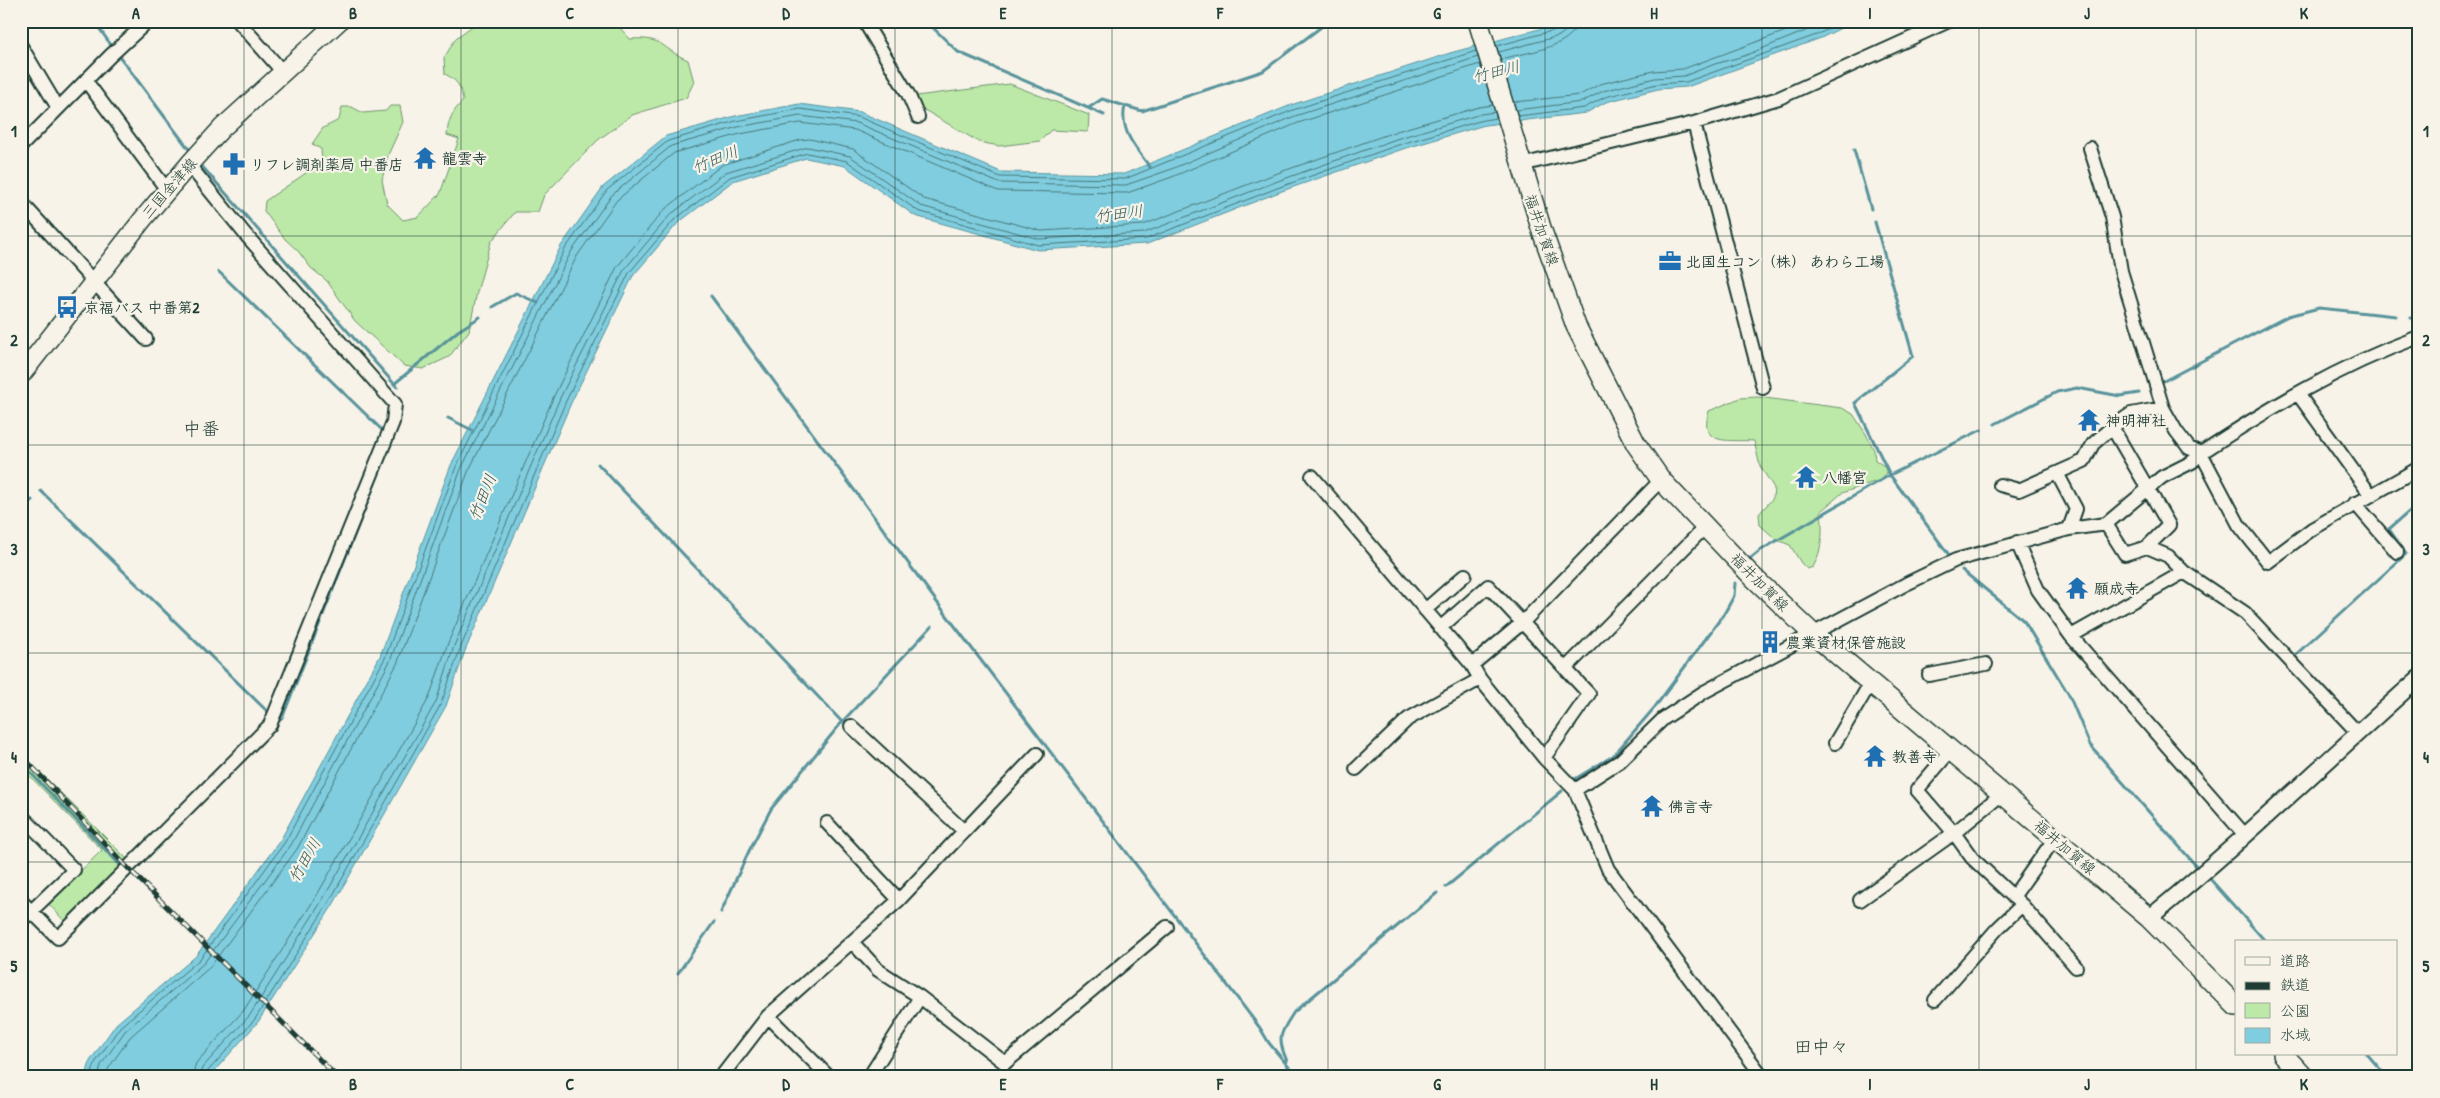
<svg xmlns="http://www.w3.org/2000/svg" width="2440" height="1098" font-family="'Patrick Hand','Klee One',sans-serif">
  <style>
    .green { fill: #bce9a7; stroke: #6e936e }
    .water { fill: #80cddf; stroke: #59939b }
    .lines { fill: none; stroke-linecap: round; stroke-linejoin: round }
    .shore { stroke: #467778; stroke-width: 1 }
    .stream { stroke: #59939b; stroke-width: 3 }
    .minor-casing { stroke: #1f3d34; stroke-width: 16 }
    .tertiary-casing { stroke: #1f3d34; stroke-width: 19 }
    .secondary-casing { stroke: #1f3d34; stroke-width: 21 }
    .primary-casing { stroke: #1f3d34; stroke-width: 22 }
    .minor { stroke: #f7f3e8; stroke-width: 12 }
    .tertiary { stroke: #f7f3e8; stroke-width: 15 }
    .secondary { stroke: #f7f3e8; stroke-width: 18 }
    .primary { stroke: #f7f3e8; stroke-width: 19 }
    .rail-casing { stroke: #1f3d34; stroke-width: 5 }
    .rail { stroke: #f7f3e8; stroke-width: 3; stroke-dasharray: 9; stroke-linecap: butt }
    .grid { fill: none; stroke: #1f3d34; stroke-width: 1; stroke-opacity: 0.55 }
    .labels { text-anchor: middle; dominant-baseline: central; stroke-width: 4.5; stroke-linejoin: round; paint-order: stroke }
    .poi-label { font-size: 15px; font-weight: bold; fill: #1f3d34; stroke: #f7f3e8; text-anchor: start }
    .street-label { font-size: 15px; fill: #1f3d34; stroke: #f7f3e8 }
    .water-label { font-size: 16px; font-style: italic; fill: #325a56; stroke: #f7f3e8 }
    .quarter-label { font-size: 18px; fill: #1f3d34; stroke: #f7f3e8 }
    .neatline { fill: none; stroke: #1f3d34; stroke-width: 2 }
    .grid-label { font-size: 16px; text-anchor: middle; font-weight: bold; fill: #1f3d34 }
  </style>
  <rect width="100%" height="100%" fill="#f7f3e8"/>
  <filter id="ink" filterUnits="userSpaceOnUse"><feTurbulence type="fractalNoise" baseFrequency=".02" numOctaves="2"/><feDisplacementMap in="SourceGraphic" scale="10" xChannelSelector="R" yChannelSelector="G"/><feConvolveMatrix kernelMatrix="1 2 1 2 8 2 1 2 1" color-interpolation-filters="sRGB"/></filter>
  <g filter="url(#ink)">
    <path class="green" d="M 479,21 L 618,21 L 620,28 L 630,39 C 666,37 659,48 688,60 L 694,82 L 686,98 L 632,115 L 598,140 L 544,195 L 538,212 L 515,212 L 491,242 L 477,292 L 469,331 L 449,357 L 423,369 L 404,366 L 355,321 L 327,281 L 311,268 L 298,251 L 285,239 L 264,211 L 265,201 L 322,162 L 321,149 L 312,144 L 323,128 L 339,120 L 342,107 L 352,107 L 363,113 L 386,111 L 390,106 L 400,106 L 403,122 L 388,155 L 382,180 L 387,204 L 403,220 L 418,217 L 440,194 L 459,139 L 447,135 C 448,120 452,112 463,101 C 461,86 458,81 445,74 L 444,58 L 456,38 Z
      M 1010,84 L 1089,115 L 1088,132 L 1051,130 L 1040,141 L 999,146 L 979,142 L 921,108 L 916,96 Z
      M 1757,397 L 1842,408 L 1853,414 L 1866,434 L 1874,450 L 1875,460 L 1884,466 L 1887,473 L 1883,479 L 1842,493 L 1821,511 C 1823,531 1823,549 1813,567 L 1807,569 L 1801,563 L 1790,545 L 1777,540 L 1760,525 L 1759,514 L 1773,498 L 1774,488 L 1760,466 L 1754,441 C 1733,439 1697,448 1709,411 L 1740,398 Z
      M 21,753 L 129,861 L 67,924 L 48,903 L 102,850 L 21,767 Z"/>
    <path class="water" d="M 1562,21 L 1855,21 L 1821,38 L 1687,87 L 1658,89 L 1606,102 L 1586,113 L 1485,125 L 1403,149 L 1282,191 L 1147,244 L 1038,250 L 915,216 L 845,166 L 806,158 L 733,181 L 678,223 L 633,276 L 571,403 L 465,651 L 446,706 L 333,905 L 258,1022 L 209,1077 L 86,1077 L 90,1061 L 116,1024 L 196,956 L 281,839 L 380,656 L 451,465 L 561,246 L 603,187 L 666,136 L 735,116 L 799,104 L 860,112 L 1001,172 L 1124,174 L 1291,105 L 1450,53 L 1554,25 Z"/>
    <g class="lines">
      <path class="shore" d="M 1497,46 L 1555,30 L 1561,27 L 1563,21
        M 1499,52 L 1559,36 L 1567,30 L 1569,21
        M 1501,59 C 1522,53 1576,48 1577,21
        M 1514,102 L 1580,95 L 1600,84 L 1653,71 L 1683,69 L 1813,21
        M 1516,110 L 1582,102 L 1603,91 L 1655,78 L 1684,76 L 1715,64 L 1744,56 L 1830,21
        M 1518,116 L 1584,108 L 1605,97 L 1657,84 L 1686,82 L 1819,34 L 1843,21
        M 91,1077 L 95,1063 L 120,1027 L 200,959 L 285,842 L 385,658 L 456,467 L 565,249 L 607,190 L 668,141 L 736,121 L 800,109 L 859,117 L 1000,177 L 1125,179 L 1293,110 L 1476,51
        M 98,1077 L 101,1065 L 125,1031 L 204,963 L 291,845 L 390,661 L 461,469 L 571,252 L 612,195 L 671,146 L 738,127 L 800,116 L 857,123 L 999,183 L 1126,185 L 1169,170 L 1295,116 L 1478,57
        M 106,1077 L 108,1069 L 130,1037 L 210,967 L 297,849 L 397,664 L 468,472 L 577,256 L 617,200 L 674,153 L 740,134 L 800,123 L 855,130 L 998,191 L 1127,193 L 1172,177 L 1298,123 L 1480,64
        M 192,1077 L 196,1063 L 244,1010 L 317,895 L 429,698 L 448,643 L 554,396 L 617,267 L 664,210 L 722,165 L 800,140 L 810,139 L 853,149 L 924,199 L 1041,231 L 1143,225 L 1275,174 L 1397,131 L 1479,107 L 1492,105
        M 199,1077 L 202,1068 L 250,1015 L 323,899 L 436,702 L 454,646 L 560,398 L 624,270 L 670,215 L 726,172 L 808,147 L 850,156 L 921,206 L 1039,239 L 1144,233 L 1278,181 L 1399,138 L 1481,114 L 1495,112
        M 206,1077 L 207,1072 L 255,1019 L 329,902 L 441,704 L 460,649 L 566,401 L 629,273 L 674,220 L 730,177 L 807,153 L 847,161 L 918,211 L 1038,245 L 1146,239 L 1280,187 L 1401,144 L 1483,120 L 1497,118"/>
      <path class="stream" d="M 97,21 L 99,28 L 113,48
        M 926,21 L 958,52 L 1104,115
        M 931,24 L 935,21
        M 117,53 L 191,152
        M 1125,106 C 1119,130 1136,149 1150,167
        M 1090,107 L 1102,99 L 1142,111 L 1263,71 L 1329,21
        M 1854,150 L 1871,209
        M 199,163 L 397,387
        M 1875,222 L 1913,356 L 1855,403 L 1890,475 L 1949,555
        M 219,272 L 383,431
        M 711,296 L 945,613 L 1260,1028 L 1269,1043 L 1297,1077
        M 492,307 L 516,293 L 538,303
        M 2411,318 L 2419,319
        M 394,384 L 458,331 L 480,317
        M 2158,384 L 2288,316 L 2319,308 L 2396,316
        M 448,418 L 472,430
        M 1995,424 L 2057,392 L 2077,388 L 2120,396 L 2139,393
        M 598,464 L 842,722
        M 41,491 L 270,714
        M 21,510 L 32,500
        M 1746,562 L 1761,550 L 1890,475 L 1981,430
        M 1962,570 L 2024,621 L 2069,695 L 2090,745 L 2198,868
        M 2292,658 L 2406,554 L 2389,529 L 2419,503
        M 276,724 L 283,716 L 396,430
        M 21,763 L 122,867
        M 1575,779 L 1613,756 L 1655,707 L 1724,614 L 1734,596 L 1735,583
        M 2211,880 L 2266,942
        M 1446,887 L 1562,791
        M 721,912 L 749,851 L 771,809 L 842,722 L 932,626
        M 678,973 L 714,922
        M 2367,1054 L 2387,1077
        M 1287,1061 C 1276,1037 1281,1032 1294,1012 L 1437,893"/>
      <defs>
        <path id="minor" d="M 238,21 L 282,71
          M 864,21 L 908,94 L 918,117
          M 21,46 L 58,108
          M 86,81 L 167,190
          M 1694,123 L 1763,388
          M 21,146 L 110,56 L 148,21
          M 2090,148 L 2112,217 L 2121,271 L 2163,408 L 2176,431 L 2189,448 L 2201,453 L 2239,525 L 2268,562 L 2312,529 L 2419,468
          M 1521,165 L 1694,123 L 1779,98 L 1949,21
          M 21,202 L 146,339
          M 2298,394 L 2370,494
          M 1312,476 L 1472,665 L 1480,679 L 1544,758 L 1575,790 L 1608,869 L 1763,1077
          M 2000,485 L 2019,490 L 2057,473
          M 2355,503 L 2397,552
          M 2069,529 L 2076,509 L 2057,473 L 2084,461 L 2093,444 L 2112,427
          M 2017,542 L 2038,590 L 2071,636 L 2244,834
          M 2147,547 L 2169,525 L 2112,427 L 2131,414 L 2163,408
          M 2184,572 L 2245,613 L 2357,732
          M 1425,610 L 1465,575
          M 1440,628 L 1488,586 L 1589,694 L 1544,758
          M 2071,636 L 2184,572 L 2168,556 L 2147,547 L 2125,554 L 2106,524
          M 1472,665 L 1522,623 L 1661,480
          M 1566,668 L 1706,526
          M 1929,675 L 1986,664
          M 851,726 L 964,831
          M 1835,743 L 1871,682
          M 1949,749 L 1945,757 L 1917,790 L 1954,833 L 1972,858 L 2022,905 L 2076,967
          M 1356,769 L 1408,719 L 1480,679
          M 1575,790 L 1620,761 L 1663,719 L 1704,692 L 1906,584 L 1956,560 L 2069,529 L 2106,524 L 2162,477 L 2192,462 L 2201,453 C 2269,408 2340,366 2416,338 L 2419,341
          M 21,815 L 74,870 L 21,921
          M 827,823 L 899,900
          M 2013,897 L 2055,838
          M 1860,900 L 1954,833 L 2002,794
          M 21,901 L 58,938 L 270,725 L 393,422 L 395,404 L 245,234 L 189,165
          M 853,943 L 878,970 L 920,997 L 1005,1063 L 1167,927
          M 1935,1000 L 1997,929 L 2022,905
          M 768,1016 L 829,1077
          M 721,1077 L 768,1016 L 899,900 L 1037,754
          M 869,1077 L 920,997"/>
        <path id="tertiary" d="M 2149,918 C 2242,842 2329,758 2419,678"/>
        <path id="secondary" d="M 21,375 L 143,219 L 192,161 L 222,128 L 339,21"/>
        <path id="primary" d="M 1478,21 L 1542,231 L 1576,326 L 1636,444 L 1661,480 L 1753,577 L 1813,634 L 2149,918 L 2236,1006
          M 2283,1054 L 2304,1077"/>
      </defs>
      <use href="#minor" class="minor-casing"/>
      <use href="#tertiary" class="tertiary-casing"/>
      <use href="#secondary" class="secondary-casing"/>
      <use href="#primary" class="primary-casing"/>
      <use href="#minor" class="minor"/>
      <use href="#tertiary" class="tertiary"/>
      <use href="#secondary" class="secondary"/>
      <use href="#primary" class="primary"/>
      <defs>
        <path id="rail" d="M 21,755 L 125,865 L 337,1077"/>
      </defs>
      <use href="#rail" class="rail-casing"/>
      <use href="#rail" class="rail"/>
    </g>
  </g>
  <path class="grid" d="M 244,21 L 244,1077M 461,21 L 461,1077M 678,21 L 678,1077M 895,21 L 895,1077M 1112,21 L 1112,1077M 1328,21 L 1328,1077M 1545,21 L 1545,1077M 1762,21 L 1762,1077M 1979,21 L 1979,1077M 2196,21 L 2196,1077M 21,236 L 2419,236M 21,445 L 2419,445M 21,653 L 2419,653M 21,862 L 2419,862"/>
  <defs>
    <symbol id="temple-bare" viewBox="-9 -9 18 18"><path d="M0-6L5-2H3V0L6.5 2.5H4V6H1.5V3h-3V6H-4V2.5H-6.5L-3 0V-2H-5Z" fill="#1f6fb2" stroke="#f7f3e8" stroke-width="2.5" paint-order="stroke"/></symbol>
    <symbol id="pharmacy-bare" viewBox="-9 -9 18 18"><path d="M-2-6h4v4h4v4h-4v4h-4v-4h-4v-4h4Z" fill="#1f6fb2" stroke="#f7f3e8" stroke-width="2.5" paint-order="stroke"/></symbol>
    <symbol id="office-bare" viewBox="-9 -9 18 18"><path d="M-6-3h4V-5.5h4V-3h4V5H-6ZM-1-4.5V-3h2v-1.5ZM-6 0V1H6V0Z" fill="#1f6fb2" stroke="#f7f3e8" stroke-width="2.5" paint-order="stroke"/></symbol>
    <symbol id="bus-bare" viewBox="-9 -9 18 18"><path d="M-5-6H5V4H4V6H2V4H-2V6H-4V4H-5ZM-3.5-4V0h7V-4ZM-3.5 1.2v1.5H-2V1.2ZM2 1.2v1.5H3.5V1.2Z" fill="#1f6fb2" stroke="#f7f3e8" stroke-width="2.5" paint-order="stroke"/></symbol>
    <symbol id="building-bare" viewBox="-9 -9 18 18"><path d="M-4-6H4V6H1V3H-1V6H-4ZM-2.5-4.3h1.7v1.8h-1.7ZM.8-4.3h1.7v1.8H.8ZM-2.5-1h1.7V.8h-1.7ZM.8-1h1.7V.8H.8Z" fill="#1f6fb2" stroke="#f7f3e8" stroke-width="2.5" paint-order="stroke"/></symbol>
  </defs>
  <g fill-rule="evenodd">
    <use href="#temple-bare" x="409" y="142" width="32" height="32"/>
    <use href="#pharmacy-bare" x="218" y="148" width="32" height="32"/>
    <use href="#office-bare" x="1654" y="245" width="32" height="32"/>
    <use href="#bus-bare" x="51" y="291" width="32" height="32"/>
    <use href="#temple-bare" x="2073" y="404" width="32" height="32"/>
    <use href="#temple-bare" x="1790" y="461" width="32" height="32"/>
    <use href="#temple-bare" x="2061" y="572" width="32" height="32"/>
    <use href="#building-bare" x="1754" y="626" width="32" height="32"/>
    <use href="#temple-bare" x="1859" y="740" width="32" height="32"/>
    <use href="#temple-bare" x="1636" y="790" width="32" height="32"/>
  </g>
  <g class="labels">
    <g class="poi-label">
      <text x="442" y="158">龍雲寺</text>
      <text x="250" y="164">リフレ調剤薬局 中番店</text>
      <text x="1686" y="261">北国生コン（株） あわら工場</text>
      <text x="84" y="307">京福バス 中番第2</text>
      <text x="2106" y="420">神明神社</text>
      <text x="1822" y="477">八幡宮</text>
      <text x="2094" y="588">願成寺</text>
      <text x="1786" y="642">農業資材保管施設</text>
      <text x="1892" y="756">教善寺</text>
      <text x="1668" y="806">佛言寺</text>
    </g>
    <g class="street-label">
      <text transform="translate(169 188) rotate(-49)">三国金津線</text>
      <text transform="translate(1542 230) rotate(71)">福井加賀線</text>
      <text transform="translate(1760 582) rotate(45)">福井加賀線</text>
      <text transform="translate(2065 847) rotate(40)">福井加賀線</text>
    </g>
    <g class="water-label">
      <text transform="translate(1496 71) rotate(-14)">竹田川</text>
      <text transform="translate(715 159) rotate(-22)">竹田川</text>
      <text transform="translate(1119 213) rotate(-7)">竹田川</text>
      <text transform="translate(482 497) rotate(-68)">竹田川</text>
      <text transform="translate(304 860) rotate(-60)">竹田川</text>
    </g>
    <g class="quarter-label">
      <text x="201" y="428">中番</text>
      <text x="1821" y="1046">田中々</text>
    </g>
  </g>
  <rect width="2440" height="1098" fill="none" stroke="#f7f3e8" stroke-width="55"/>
  <rect x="2235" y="940" width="162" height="115" fill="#f7f3e8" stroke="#a1aaa0"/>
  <rect x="2245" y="957" width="25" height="8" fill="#f7f3e8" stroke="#a1aaa0"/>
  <text x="2280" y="966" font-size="15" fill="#1f3d34">道路</text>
  <rect x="2245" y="982" width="25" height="8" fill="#1f3d34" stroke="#a1aaa0"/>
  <text x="2280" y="990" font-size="15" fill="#1f3d34">鉄道</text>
  <rect x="2245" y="1003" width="25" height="15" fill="#bce9a7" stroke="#a1aaa0"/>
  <text x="2280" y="1016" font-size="15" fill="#1f3d34">公園</text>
  <rect x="2245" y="1028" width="25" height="15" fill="#80cddf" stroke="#a1aaa0"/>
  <text x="2280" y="1040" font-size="15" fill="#1f3d34">水域</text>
  <rect x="28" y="28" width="2384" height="1042" class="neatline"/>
  <g class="grid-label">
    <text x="136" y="19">A</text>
    <text x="353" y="19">B</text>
    <text x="570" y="19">C</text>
    <text x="786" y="19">D</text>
    <text x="1003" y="19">E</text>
    <text x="1220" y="19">F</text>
    <text x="1437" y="19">G</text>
    <text x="1654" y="19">H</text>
    <text x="1870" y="19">I</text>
    <text x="2087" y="19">J</text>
    <text x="2304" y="19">K</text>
    <text x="14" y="137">1</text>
    <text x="2426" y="137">1</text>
    <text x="14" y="346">2</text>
    <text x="2426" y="346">2</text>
    <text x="14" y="555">3</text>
    <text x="2426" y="555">3</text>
    <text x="14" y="763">4</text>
    <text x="2426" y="763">4</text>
    <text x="14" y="972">5</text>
    <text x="2426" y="972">5</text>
    <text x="136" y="1090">A</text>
    <text x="353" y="1090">B</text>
    <text x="570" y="1090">C</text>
    <text x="786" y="1090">D</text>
    <text x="1003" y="1090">E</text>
    <text x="1220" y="1090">F</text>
    <text x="1437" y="1090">G</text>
    <text x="1654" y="1090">H</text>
    <text x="1870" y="1090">I</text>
    <text x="2087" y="1090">J</text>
    <text x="2304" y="1090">K</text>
  </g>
</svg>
